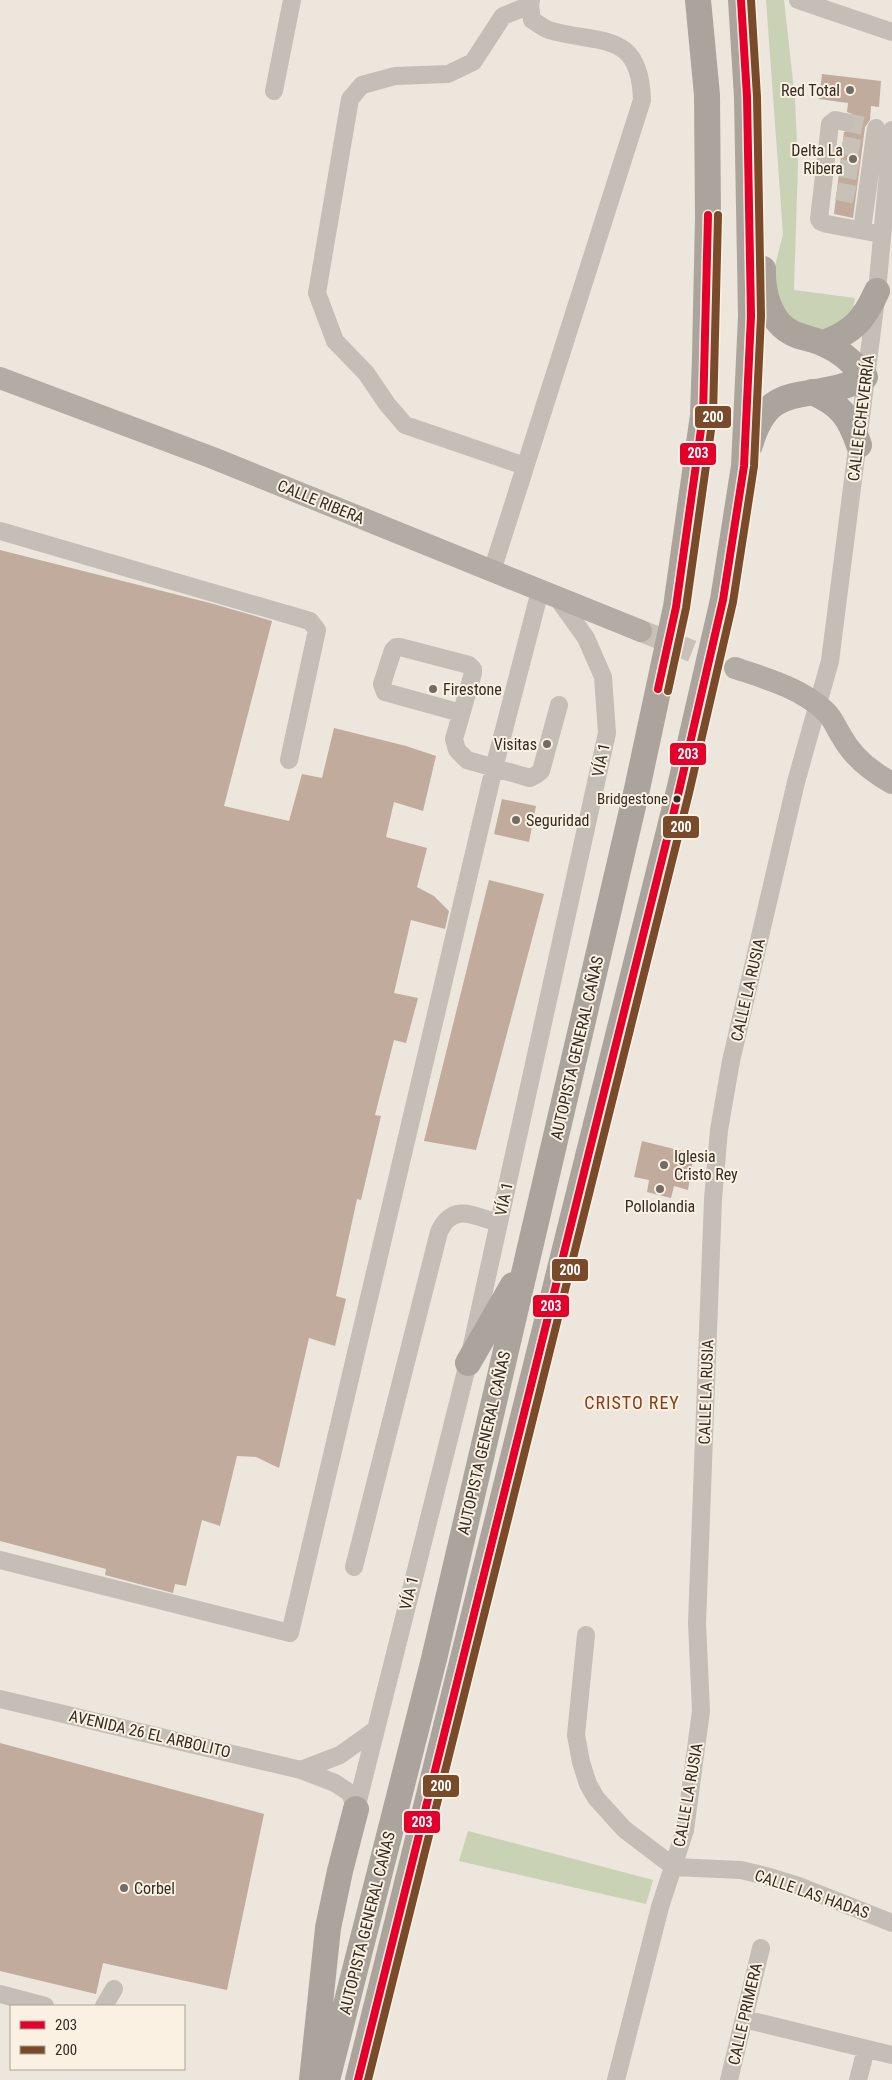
<svg xmlns="http://www.w3.org/2000/svg" width="892" height="2080" font-family="'Roboto Condensed',sans-serif">
  <style>
    .green { fill: #cad2b5 }
    .building { fill: #c1ab9c }
    .lines { fill: none; stroke-linecap: round; stroke-linejoin: round }
    .minor-tunnel { stroke: #c7c1b7; stroke-width: 18; stroke-dasharray: 18 9; stroke-linecap: butt }
    .major-tunnel { stroke: #c7c1b7; stroke-width: 22; stroke-dasharray: 22 11; stroke-linecap: butt }
    .minor { stroke: #c4beb6; stroke-width: 18 }
    .major { stroke: #b3aca5; stroke-width: 22 }
    .highway { stroke: #aaa49c; stroke-width: 26 }
    .bus-1-casing { stroke: #faf1e2; stroke-width: 11 }
    .bus-2-casing { stroke: #faf1e2; stroke-width: 11 }
    .bus-1 { stroke: #e4002b; stroke-width: 8 }
    .bus-2 { stroke: #7a4b2a; stroke-width: 8 }
    .poi-dot { fill: #746c64; stroke: #faf1e2; stroke-width: 2 }
    .bus-dot { fill: #342b24; stroke: #faf1e2; stroke-width: 2 }
    .labels { text-anchor: middle; dominant-baseline: central; stroke-width: 4; stroke-linejoin: round; paint-order: stroke }
    .bus-label { font-size: 15px; fill: #342b24; stroke: #faf1e2; text-anchor: end }
    .poi-label { font-size: 16px; fill: #342b24; stroke: #faf1e2; text-anchor: start }
    .street-label { font-size: 16px; fill: #342b24; stroke: #faf1e2 }
    .neighbourhood-label { font-size: 18px; letter-spacing: 1px; fill: #893d18; stroke: #faf1e2 }
    .line-badge { stroke: #faf1e2; stroke-width: 2 }
    .badge-label { font-size: 14px; text-anchor: middle; font-weight: bold; fill: #fff }
  </style>
  <rect width="100%" height="100%" fill="#ece6dc"/>
  <path class="green" d="M 766,0 L 784,0 L 795,99 L 798,164 L 794,290 L 855,298 L 853,309 L 846,319 L 833,328 L 819,330 L 804,326 L 791,318 L 780,308 L 773,274 L 783,234 Z
    M 468,1831 L 653,1880 L 646,1904 L 459,1861 Z"/>
  <path class="building" d="M 822,74 L 881,81 L 879,107 L 871,106 L 870,120 L 865,127 L 853,218 L 834,214 L 844,132 L 853,129 L 855,119 L 852,114 L 847,112 L 848,103 L 819,99 Z
    M 0,550 L 210,603 L 272,621 L 224,806 L 289,821 L 302,774 L 322,778 L 334,728 L 406,746 L 436,756 L 423,811 L 394,802 L 386,837 L 427,848 L 417,887 L 434,896 L 449,911 L 445,929 L 411,920 L 394,993 L 418,998 L 406,1043 L 394,1040 L 375,1115 L 381,1116 L 361,1200 L 357,1199 L 336,1296 L 346,1299 L 335,1346 L 309,1338 L 279,1468 L 256,1457 L 237,1456 L 220,1526 L 202,1520 L 186,1586 L 175,1584 L 173,1593 L 105,1575 L 106,1569 L 0,1541 Z
    M 502,799 L 536,806 L 529,842 L 494,834 Z
    M 489,880 L 544,894 L 476,1150 L 424,1141 Z
    M 642,1141 L 694,1154 L 688,1190 L 674,1186 L 671,1198 L 647,1192 L 649,1180 L 634,1177 Z
    M 0,1743 L 264,1814 L 227,1990 L 103,1963 L 96,1994 L 0,1971 Z"/>
  <g class="lines">
    <path class="minor-tunnel" d="M 845,122 L 869,127
      M 842,145 L 866,150
      M 840,168 L 863,172
      M 837,191 L 860,196"/>
    <path class="major-tunnel" d="M 641,631 L 735,668"/>
    <path class="minor" d="M 798,0 L 892,32
      M 274,91 L 292,0
      M 845,122 L 835,120 L 830,124 L 819,219 L 821,222 L 827,224 L 881,234
      M 862,230 L 876,128
      M 525,466 L 405,425 L 387,404 L 366,373 L 335,341 L 317,293 L 350,99 L 362,85 L 395,76 L 448,74 L 473,62 L 503,16 L 530,5
      M 0,531 L 310,621 L 317,630 L 289,760
      M 492,571 L 642,100 C 640,29 599,45 549,30 C 543,28 537,23 532,20 L 530,5 L 531,0
      M 461,713 L 385,692 L 382,684 L 393,650 L 396,647 L 400,647 L 469,665 L 473,669 L 473,673 L 454,739 L 457,750 L 467,760 L 530,778 L 536,775 L 541,771 L 559,705
      M 0,1560 L 290,1633 L 494,768 L 540,591
      M 354,1567 L 439,1232 C 453,1202 473,1216 499,1223
      M 586,1635 L 576,1735 L 581,1762 L 588,1784 L 596,1798 L 624,1829 L 674,1867 L 741,1870 L 770,1877 L 799,1886 L 892,1923
      M 0,1699 L 301,1770 L 335,1783 L 350,1793 L 356,1809
      M 301,1770 L 340,1755 L 375,1730
      M 356,1809 L 468,1363 L 607,733 L 603,677 L 586,638 L 556,596
      M 0,1994 L 45,2006
      M 104,2006 L 114,1989
      M 744,2019 L 892,2055
      M 616,2080 L 660,1907 L 685,1830 L 701,1711 L 697,1623 L 713,1199 L 719,1130 L 731,1061 L 796,782 L 830,661 L 877,291 L 892,130
      M 729,2080 L 761,1948
      M 858,2080 L 866,2049"/>
    <path class="major" d="M 0,378 L 213,458 L 641,631
      M 735,668 C 765,678 801,688 825,711 C 833,718 836,728 842,737 C 853,757 872,772 892,783"/>
    <path class="highway" d="M 824,343 C 854,331 864,320 877,291
      M 812,392 C 841,405 849,416 859,445
      M 750,445 C 767,388 792,399 840,387 C 849,385 857,381 865,377 C 854,363 841,351 824,344 C 814,339 802,338 792,333 C 770,322 762,292 763,269
      M 468,1363 L 513,1285
      M 312,2080 L 328,1928 L 340,1871 L 356,1809
      M 327,2080 L 434,1659 L 637,789 L 676,607 L 703,415 L 705,356 L 708,218 L 707,95 L 698,0
      M 358,2080 L 679,791 L 723,600 L 744,466 L 751,316 L 747,97 L 741,0"/>
    <defs>
      <path id="bus-1" d="M 658,689 L 676,607 L 703,415 L 708,215
        M 358,2080 L 679,791 L 723,600 L 744,466 L 751,316 L 747,97 L 741,0"/>
      <path id="bus-2" d="M 668,691 L 686,608 L 713,416 L 718,215
        M 368,2080 L 689,793 L 733,602 L 754,466 L 761,316 L 757,97 L 751,0"/>
    </defs>
    <use href="#bus-1" class="bus-1-casing"/>
    <use href="#bus-2" class="bus-2-casing"/>
    <use href="#bus-1" class="bus-1"/>
    <use href="#bus-2" class="bus-2"/>
  </g>
  <g class="poi-dot">
    <circle cx="850" cy="90" r="5"/>
    <circle cx="853" cy="159" r="5"/>
    <circle cx="433" cy="689" r="5"/>
    <circle cx="547" cy="744" r="5"/>
    <circle cx="516" cy="820" r="5"/>
    <circle cx="664" cy="1165" r="5"/>
    <circle cx="660" cy="1189" r="5"/>
    <circle cx="124" cy="1888" r="5"/>
  </g>
  <circle class="bus-dot" cx="677" cy="799" r="4.5"/>
  <g class="labels">
    <g class="bus-label">
      <text x="668" y="799">Bridgestone</text>
    </g>
    <g class="poi-label">
      <text x="840" y="90" text-anchor="end">Red Total</text>
      <text x="843" y="150" text-anchor="end">Delta La<tspan x="843" dy="18">Ribera</tspan></text>
      <text x="443" y="689">Firestone</text>
      <text x="537" y="744" text-anchor="end">Visitas</text>
      <text x="526" y="820">Seguridad</text>
      <text x="674" y="1156">Iglesia<tspan x="674" dy="18">Cristo Rey</tspan></text>
      <text x="660" y="1206" text-anchor="middle">Pollolandia</text>
      <text x="134" y="1888">Corbel</text>
    </g>
    <g class="street-label">
      <text transform="translate(861 418) rotate(-83)">CALLE ECHEVERRÍA</text>
      <text transform="translate(321 502) rotate(22)">CALLE RIBERA</text>
      <text transform="translate(601 760) rotate(-78)">VÍA 1</text>
      <text transform="translate(748 990) rotate(-77)">CALLE LA RUSIA</text>
      <text transform="translate(577 1048) rotate(-77)">AUTOPISTA GENERAL CAÑAS</text>
      <text transform="translate(504 1199) rotate(-78)">VÍA 1</text>
      <text transform="translate(706 1392) rotate(-88)">CALLE LA RUSIA</text>
      <text transform="translate(484 1443) rotate(-77)">AUTOPISTA GENERAL CAÑAS</text>
      <text transform="translate(409 1593) rotate(-76)">VÍA 1</text>
      <text transform="translate(150 1734) rotate(13)">AVENIDA 26 EL ARBOLITO</text>
      <text transform="translate(688 1795) rotate(-80)">CALLE LA RUSIA</text>
      <text transform="translate(812 1894) rotate(19)">CALLE LAS HADAS</text>
      <text transform="translate(367 1923) rotate(-76)">AUTOPISTA GENERAL CAÑAS</text>
      <text transform="translate(745 2014) rotate(-77)">CALLE PRIMERA</text>
    </g>
    <g class="neighbourhood-label">
      <text x="632" y="1402">CRISTO REY</text>
    </g>
  </g>
  <g class="line-badge">
    <rect x="694" y="405" width="38" height="24" rx="5" fill="#7a4b2a"/>
    <rect x="679" y="442" width="38" height="24" rx="5" fill="#e4002b"/>
    <rect x="669" y="742" width="38" height="24" rx="5" fill="#e4002b"/>
    <rect x="662" y="815" width="38" height="24" rx="5" fill="#7a4b2a"/>
    <rect x="551" y="1258" width="38" height="24" rx="5" fill="#7a4b2a"/>
    <rect x="532" y="1294" width="38" height="24" rx="5" fill="#e4002b"/>
    <rect x="422" y="1774" width="38" height="24" rx="5" fill="#7a4b2a"/>
    <rect x="403" y="1810" width="38" height="24" rx="5" fill="#e4002b"/>
  </g>
  <g class="badge-label">
    <text x="713" y="422">200</text>
    <text x="698" y="458">203</text>
    <text x="688" y="759">203</text>
    <text x="681" y="832">200</text>
    <text x="570" y="1275">200</text>
    <text x="551" y="1311">203</text>
    <text x="441" y="1791">200</text>
    <text x="422" y="1827">203</text>
  </g>
  <rect x="10" y="2005" width="175" height="65" fill="#faf1e2" stroke="#aba296"/>
  <rect x="20" y="2021" width="25" height="8" fill="#e4002b" stroke="#aba296"/>
  <text x="55" y="2030" font-size="15" fill="#342b24">203</text>
  <rect x="20" y="2046" width="25" height="8" fill="#7a4b2a" stroke="#aba296"/>
  <text x="55" y="2055" font-size="15" fill="#342b24">200</text>
</svg>
